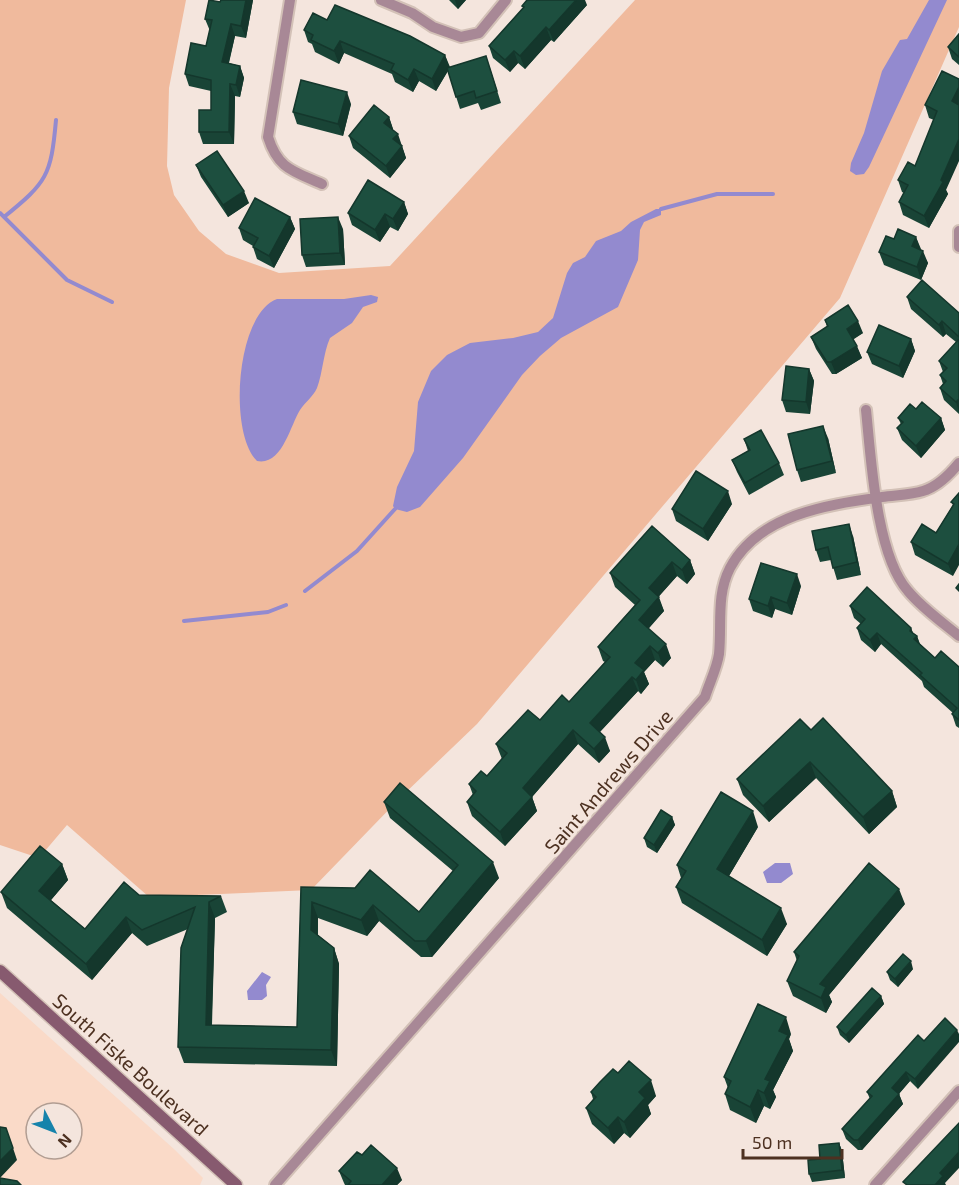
<svg xmlns="http://www.w3.org/2000/svg" width="959" height="1185" font-family="'Exo 2',sans-serif">
  <style>
    .built { fill: #fadac8; fill-rule: evenodd }
    .green { fill: #f0ba9d }
    .water { fill: #938acf }
    .lines { fill: none; stroke-linecap: round; stroke-linejoin: round }
    .stream { stroke: #938acf; stroke-width: 4 }
    .street-casing { stroke: #d3c1b7; stroke-width: 14 }
    .secondary-casing { stroke: #d3c1b7; stroke-width: 15 }
    .street { stroke: #a88896; stroke-width: 10 }
    .secondary { stroke: #875a6f; stroke-width: 12 }
    .wall { fill: #194436 }
    .shaded-wall { fill: #14372c }
    .building { fill: #1d4f3f; stroke: #14372c; stroke-width: 1.5 }
    .labels { text-anchor: middle; dominant-baseline: central; stroke-width: 6; stroke-linejoin: round; paint-order: stroke }
    .street-label { font-size: 20px; fill: #4d3121; stroke: #f4e5dd }
  </style>
  <rect width="100%" height="100%" fill="#f4e5dd"/>
  <path class="built" d="M 0,993 L 175,1150 L 203,1178 L 200,1185 L 0,1185 ZM 36,1113 L 72,1113 L 72,1149 L 36,1149 Z"/>
  <path class="green" d="M 0,0 L 186,0 L 169,88 L 167,166 L 174,195 L 199,231 L 226,254 L 279,273 L 390,266 L 635,0 L 959,0 L 959,27 L 840,298 L 477,724 L 402,796 L 311,890 L 149,897 L 67,825 L 39,858 L 0,845 Z"/>
  <path class="water" d="M 929,0 L 947,0 L 869,167 L 864,174 L 856,175 L 850,171 L 851,163 L 864,133 L 882,71 L 900,40 L 907,39 Z
    M 656,209 L 661,209 L 661,215 L 644,222 L 640,230 L 638,260 L 618,307 L 561,338 L 540,356 L 522,375 L 463,458 L 420,507 L 407,512 L 395,509 L 393,506 L 397,487 L 414,451 L 418,402 L 431,371 L 447,355 L 470,343 L 513,338 L 538,332 L 553,318 L 567,273 L 573,263 L 585,257 L 596,241 L 621,231 L 631,222 Z
    M 371,295 L 378,297 L 377,302 L 363,307 L 352,323 L 330,338 C 323,354 323,372 317,388 C 313,397 305,402 300,410 C 290,426 282,466 257,461 C 228,433 236,314 277,299 L 344,299 Z
    M 775,863 L 790,863 L 793,874 L 781,883 L 767,883 L 763,872 Z
    M 262,972 L 271,977 L 266,985 L 267,996 L 262,1000 L 248,1000 L 247,991 Z"/>
  <g class="lines">
    <path class="stream" d="M 661,209 L 717,194 L 773,194
      M 0,213 L 67,280 L 112,302
      M 4,217 C 47,182 51,176 56,120
      M 305,591 L 357,551 L 395,509
      M 184,621 L 268,612 L 286,605"/>
    <defs>
      <path id="street" d="M 290,0 L 268,137 C 278,169 293,171 322,184
        M 381,0 L 412,13 L 433,27 L 461,37 L 479,33 L 506,0
        M 959,231 L 959,247
        M 866,410 C 871,458 876,555 908,591 C 922,608 942,622 959,636
        M 275,1185 L 705,697 C 709,684 717,668 719,654 C 722,624 716,595 730,568 C 759,514 827,505 882,497 C 896,495 911,495 923,491 C 937,487 950,474 959,463
        M 875,1185 L 959,1091"/>
      <path id="secondary" d="M 0,971 L 236,1185"/>
    </defs>
    <use href="#street" class="street-casing"/>
    <use href="#secondary" class="secondary-casing"/>
    <use href="#street" class="street"/>
    <use href="#secondary" class="secondary"/>
  </g>
  <path class="wall" d="M 221,0 L 253,0 L 246,38 L 235,36 L 229,63 L 240,66 L 244,78 L 240,97 L 235,96 L 234,144 L 203,144 L 199,132 L 211,110 L 211,91 L 189,86 L 185,74 L 206,46 L 210,31 L 205,19 Z
    M 449,0 L 466,0 L 458,9 Z
    M 587,5 L 554,42 L 551,40 L 525,69 L 518,63 L 510,72 L 493,58 L 489,46 L 523,8 L 522,6 Z
    M 327,20 L 445,55 L 449,67 L 490,68 L 501,103 L 481,110 L 478,103 L 460,109 L 448,71 L 436,91 L 419,81 L 413,92 L 395,82 L 392,74 L 344,53 L 339,64 L 315,52 L 312,44 L 308,42 L 304,30 Z
    M 959,34 L 959,65 L 952,59 L 948,47 Z
    M 942,71 L 946,190 L 948,194 L 929,228 L 903,215 L 899,202 L 904,193 L 902,192 L 898,180 L 915,166 L 934,120 L 929,118 L 925,105 Z
    M 351,104 L 343,136 L 297,124 L 293,112 Z
    M 389,117 L 393,129 L 393,130 L 402,146 L 406,158 L 390,178 L 353,148 L 349,136 Z
    M 196,165 L 249,203 L 228,217 L 201,177 Z
    M 404,202 L 408,214 L 398,231 L 390,227 L 380,242 L 352,225 L 348,213 Z
    M 290,217 L 295,229 L 274,268 L 257,259 L 253,247 L 253,246 L 243,240 L 239,228 Z
    M 343,229 L 345,265 L 306,267 L 302,255 Z
    M 916,237 L 920,249 L 928,263 L 921,280 L 884,265 L 879,252 L 894,239 Z
    M 907,297 L 959,313 L 959,414 L 944,400 L 940,388 L 943,384 L 940,375 L 943,372 L 939,361 L 956,342 L 946,334 L 943,337 L 911,309 Z
    M 825,320 L 863,333 L 853,339 L 862,358 L 836,374 L 832,374 L 816,349 L 811,337 L 827,327 Z
    M 911,339 L 915,351 L 903,378 L 872,364 L 867,352 Z
    M 809,369 L 814,381 L 810,414 L 786,412 L 782,400 Z
    M 916,409 L 941,418 L 945,430 L 921,458 L 902,440 L 897,428 L 901,424 L 898,418 Z
    M 828,438 L 836,473 L 801,482 L 797,470 Z
    M 744,439 L 779,463 L 784,475 L 749,495 L 737,472 L 732,460 L 748,451 Z
    M 959,493 L 953,576 L 915,555 L 911,542 L 936,533 L 953,505 L 951,502 Z
    M 732,504 L 708,541 L 676,521 L 672,509 Z
    M 652,526 L 690,560 L 695,574 L 687,584 L 677,576 L 658,597 L 664,611 L 648,628 L 671,658 L 663,667 L 655,660 L 644,672 L 649,684 L 641,694 L 638,691 L 600,732 L 610,751 L 599,763 L 578,744 L 532,797 L 537,811 L 505,846 L 472,816 L 467,802 L 473,795 L 469,784 L 487,776 L 502,759 L 496,744 L 540,720 L 569,702 L 605,662 L 603,661 L 598,647 L 635,605 L 615,587 L 610,573 Z
    M 853,536 L 861,575 L 837,580 L 831,560 L 820,562 L 816,550 Z
    M 801,586 L 792,615 L 775,609 L 772,618 L 753,611 L 749,599 Z
    M 850,606 L 911,628 L 913,633 L 917,636 L 920,644 L 935,658 L 959,667 L 959,728 L 956,726 L 952,714 L 953,713 L 924,687 L 922,681 L 881,644 L 875,652 L 861,640 L 857,628 L 861,624 L 854,618 Z
    M 811,730 L 892,791 L 897,807 L 869,834 L 816,778 L 769,822 L 743,795 L 737,779 Z
    M 384,802 L 499,878 L 432,957 L 421,957 L 379,921 L 367,936 L 318,918 L 318,935 L 334,948 L 339,964 L 337,1066 L 184,1063 L 178,1047 L 188,929 L 147,946 L 132,933 L 92,980 L 7,908 L 1,892 L 62,864 L 68,880 L 51,900 L 85,929 L 139,895 L 221,896 L 227,912 L 215,918 L 212,1025 L 297,1027 L 301,887 L 419,912 L 453,871 L 390,818 Z
    M 672,817 L 675,825 L 657,853 L 647,847 L 644,838 Z
    M 758,827 L 729,876 L 787,924 L 767,956 L 682,903 L 676,887 L 681,878 L 677,865 Z
    M 905,904 L 829,995 L 832,1002 L 826,1013 L 793,996 L 787,981 L 797,961 L 794,952 Z
    M 913,969 L 898,987 L 890,980 L 887,972 Z
    M 881,996 L 884,1004 L 849,1043 L 840,1035 L 837,1027 Z
    M 791,1034 L 789,1039 L 793,1051 L 773,1090 L 776,1097 L 770,1109 L 764,1106 L 756,1123 L 730,1110 L 725,1094 L 728,1088 L 724,1077 Z
    M 918,1035 L 918,1089 L 910,1081 L 899,1094 L 903,1104 L 862,1150 L 858,1150 L 846,1139 L 842,1129 L 870,1099 L 867,1092 Z
    M 618,1073 L 656,1096 L 648,1105 L 651,1114 L 630,1138 L 624,1133 L 614,1144 L 592,1124 L 586,1108 L 593,1099 L 591,1092 Z
    M 839,1143 L 842,1151 L 845,1178 L 812,1182 L 809,1174 L 820,1159 Z
    M 362,1155 L 402,1180 L 397,1185 L 345,1185 L 344,1183 L 339,1171 Z"/>
  <path class="shaded-wall" d="M 246,0 L 253,0 L 246,38 L 241,26 Z
    M 455,0 L 466,0 L 458,9 Z
    M 576,0 L 585,0 L 587,5 L 554,42 L 549,30 Z
    M 231,24 L 235,36 L 226,74 L 222,62 Z
    M 546,27 L 551,40 L 525,69 L 520,56 Z
    M 340,41 L 344,53 L 339,64 L 334,51 Z
    M 514,51 L 518,63 L 510,72 L 505,60 Z
    M 445,55 L 450,67 L 436,91 L 432,79 Z
    M 240,66 L 244,78 L 240,97 L 236,85 Z
    M 414,69 L 419,81 L 413,92 L 408,80 Z
    M 230,84 L 235,96 L 234,144 L 229,132 Z
    M 959,87 L 959,108 L 952,101 Z
    M 347,92 L 351,104 L 343,136 L 338,124 Z
    M 389,117 L 393,129 L 388,135 L 384,123 Z
    M 398,134 L 406,158 L 390,178 L 386,166 L 393,139 Z
    M 959,139 L 959,161 L 946,190 L 948,194 L 929,228 L 924,216 Z
    M 244,191 L 249,203 L 228,217 L 223,205 Z
    M 404,202 L 408,214 L 398,231 L 393,219 Z
    M 385,214 L 390,227 L 380,242 L 375,230 Z
    M 290,217 L 295,229 L 274,268 L 269,256 Z
    M 338,217 L 343,229 L 345,265 L 340,253 Z
    M 916,237 L 921,249 L 917,259 L 912,246 Z
    M 923,251 L 928,263 L 921,280 L 917,267 Z
    M 858,321 L 863,333 L 851,341 L 847,329 Z
    M 942,321 L 946,334 L 943,337 L 939,325 Z
    M 911,339 L 915,351 L 903,378 L 899,366 Z
    M 857,346 L 862,358 L 836,374 L 831,362 Z
    M 809,369 L 814,381 L 810,414 L 806,402 Z
    M 959,399 L 959,412 L 956,402 Z
    M 941,418 L 945,430 L 921,458 L 916,446 Z
    M 823,426 L 828,438 L 836,473 L 832,461 Z
    M 728,491 L 732,504 L 708,541 L 703,529 Z
    M 849,524 L 853,536 L 861,575 L 857,562 Z
    M 959,544 L 959,565 L 953,576 L 948,564 Z
    M 690,560 L 695,574 L 687,584 L 682,570 Z
    M 672,562 L 677,576 L 654,602 L 649,588 Z
    M 797,574 L 801,586 L 792,615 L 787,603 Z
    M 659,597 L 664,611 L 644,634 L 639,620 Z
    M 771,597 L 775,609 L 772,618 L 768,606 Z
    M 911,628 L 915,638 L 917,636 L 921,648 L 918,651 L 910,631 Z
    M 877,633 L 881,644 L 875,652 L 870,640 Z
    M 666,644 L 671,658 L 663,667 L 658,653 Z
    M 650,646 L 655,660 L 644,672 L 649,684 L 641,694 L 636,680 L 635,663 Z
    M 632,677 L 638,691 L 595,737 L 590,723 Z
    M 573,730 L 578,744 L 532,797 L 537,811 L 505,846 L 500,832 L 523,788 Z
    M 605,737 L 610,751 L 599,763 L 594,749 Z
    M 810,762 L 816,778 L 769,822 L 763,806 Z
    M 892,791 L 897,807 L 869,834 L 863,817 Z
    M 753,811 L 758,827 L 723,886 L 717,869 Z
    M 672,817 L 675,825 L 657,853 L 654,845 Z
    M 493,862 L 499,878 L 432,957 L 426,941 Z
    M 62,864 L 68,880 L 45,907 L 39,891 Z
    M 899,889 L 905,904 L 829,995 L 832,1002 L 826,1013 L 821,998 L 820,984 Z
    M 209,902 L 215,918 L 211,1041 L 206,1025 Z
    M 312,902 L 318,918 L 317,946 L 311,930 Z
    M 373,905 L 379,921 L 367,936 L 361,920 Z
    M 781,908 L 787,924 L 767,956 L 762,940 Z
    M 126,917 L 132,933 L 92,980 L 86,964 Z
    M 334,948 L 339,964 L 337,1066 L 331,1050 Z
    M 911,961 L 913,969 L 898,987 L 895,979 Z
    M 881,996 L 884,1004 L 849,1043 L 846,1035 Z
    M 786,1017 L 791,1034 L 789,1039 L 793,1051 L 773,1090 L 776,1097 L 770,1109 L 764,1093 L 765,1079 L 779,1031 Z
    M 957,1030 L 959,1034 L 959,1042 L 918,1089 L 915,1079 Z
    M 906,1072 L 910,1081 L 895,1098 L 892,1088 Z
    M 651,1080 L 656,1096 L 648,1105 L 651,1114 L 630,1138 L 624,1122 L 639,1092 Z
    M 758,1090 L 764,1106 L 756,1123 L 750,1107 Z
    M 899,1094 L 903,1104 L 862,1150 L 858,1140 Z
    M 618,1117 L 624,1133 L 614,1144 L 608,1128 Z
    M 839,1143 L 842,1151 L 845,1178 L 842,1170 Z
    M 13,1148 L 17,1160 L 0,1178 L 0,1161 Z
    M 959,1152 L 959,1168 L 945,1183 L 946,1185 L 935,1185 L 940,1173 Z
    M 397,1168 L 402,1180 L 397,1185 L 382,1185 Z"/>
  <path class="building" d="M 209,0 L 220,2 L 221,0 L 246,0 L 241,26 L 231,24 L 222,62 L 240,66 L 236,85 L 230,84 L 229,132 L 199,132 L 199,110 L 211,110 L 211,80 L 185,74 L 191,43 L 206,46 L 212,20 L 205,19 Z
    M 527,0 L 576,0 L 549,30 L 546,27 L 520,56 L 514,51 L 505,60 L 489,46 L 524,7 L 522,6 Z
    M 335,5 L 410,36 L 445,55 L 432,79 L 414,69 L 408,80 L 391,70 L 394,64 L 340,41 L 334,51 L 311,40 L 313,35 L 304,30 L 313,13 L 327,20 Z
    M 959,34 L 959,57 L 948,47 Z
    M 486,56 L 497,91 L 476,98 L 474,91 L 456,97 L 447,68 Z
    M 942,71 L 959,79 L 959,87 L 952,101 L 959,105 L 959,139 L 941,180 L 943,182 L 924,216 L 899,202 L 908,185 L 898,180 L 908,162 L 915,166 L 937,111 L 925,105 Z
    M 301,80 L 347,92 L 338,124 L 293,112 Z
    M 374,105 L 389,117 L 384,123 L 398,134 L 393,139 L 402,146 L 386,166 L 349,136 Z
    M 217,151 L 244,191 L 223,205 L 196,165 Z
    M 368,180 L 404,202 L 393,219 L 385,214 L 375,230 L 348,213 Z
    M 255,198 L 290,217 L 269,256 L 253,247 L 258,238 L 239,228 Z
    M 338,217 L 340,253 L 302,255 L 300,219 Z
    M 898,229 L 916,237 L 912,246 L 923,251 L 917,267 L 879,252 L 886,236 L 894,239 Z
    M 922,280 L 959,313 L 959,337 L 942,321 L 939,325 L 907,297 Z
    M 848,305 L 858,321 L 847,329 L 857,346 L 831,362 L 827,362 L 811,337 L 828,326 L 825,320 Z
    M 879,325 L 911,339 L 899,366 L 867,352 Z
    M 959,339 L 959,399 L 956,402 L 940,388 L 946,381 L 940,375 L 947,368 L 939,361 Z
    M 786,366 L 809,369 L 806,402 L 782,400 Z
    M 922,402 L 941,418 L 916,446 L 897,428 L 903,422 L 898,418 L 910,404 L 916,409 Z
    M 823,426 L 832,461 L 797,470 L 788,434 Z
    M 761,430 L 779,463 L 745,483 L 732,460 L 750,450 L 744,439 Z
    M 696,471 L 728,491 L 703,529 L 672,509 Z
    M 959,493 L 959,544 L 948,564 L 911,542 L 922,524 L 936,533 L 954,504 L 951,502 Z
    M 849,524 L 857,562 L 833,568 L 828,547 L 816,550 L 812,531 Z
    M 652,526 L 690,560 L 682,570 L 672,562 L 649,588 L 659,597 L 639,620 L 666,644 L 658,653 L 650,646 L 635,663 L 644,670 L 636,680 L 632,677 L 590,723 L 605,737 L 594,749 L 573,730 L 523,788 L 532,797 L 500,832 L 467,802 L 476,791 L 469,784 L 481,771 L 487,776 L 507,753 L 496,744 L 528,710 L 540,720 L 562,695 L 569,702 L 610,657 L 598,647 L 640,600 L 610,573 Z
    M 761,563 L 797,574 L 787,603 L 771,597 L 768,606 L 749,599 Z
    M 959,584 L 959,591 L 956,588 Z
    M 867,587 L 911,628 L 910,631 L 917,636 L 914,639 L 935,658 L 941,651 L 959,667 L 959,720 L 952,714 L 957,708 L 920,675 L 922,673 L 877,633 L 870,640 L 857,628 L 865,619 L 850,606 Z
    M 823,718 L 892,791 L 863,817 L 810,762 L 763,806 L 737,779 L 800,719 L 811,730 Z
    M 400,783 L 493,862 L 426,941 L 415,941 L 373,905 L 361,920 L 312,902 L 311,930 L 334,948 L 331,1050 L 178,1047 L 181,948 L 195,907 L 142,930 L 126,917 L 86,964 L 1,892 L 40,846 L 62,864 L 39,891 L 85,929 L 124,882 L 139,895 L 221,896 L 209,902 L 206,1025 L 297,1027 L 301,887 L 355,888 L 370,870 L 419,912 L 458,865 L 384,802 Z
    M 721,792 L 753,811 L 717,869 L 781,908 L 762,940 L 676,887 L 686,871 L 677,865 Z
    M 661,810 L 672,817 L 654,845 L 644,838 Z
    M 869,863 L 899,889 L 820,984 L 826,987 L 821,998 L 787,981 L 799,956 L 794,952 Z
    M 903,954 L 911,961 L 895,979 L 887,972 Z
    M 872,988 L 881,996 L 846,1035 L 837,1027 Z
    M 758,1004 L 786,1017 L 779,1031 L 788,1035 L 765,1079 L 770,1081 L 764,1093 L 758,1090 L 750,1107 L 725,1094 L 731,1081 L 724,1077 Z
    M 945,1018 L 957,1030 L 915,1079 L 906,1072 L 892,1088 L 899,1094 L 858,1140 L 854,1140 L 842,1129 L 872,1096 L 867,1092 L 918,1035 L 924,1041 Z
    M 629,1061 L 651,1080 L 639,1092 L 645,1098 L 624,1122 L 618,1117 L 608,1128 L 586,1108 L 596,1097 L 591,1092 L 600,1082 L 613,1069 L 618,1073 Z
    M 959,1123 L 959,1152 L 940,1173 L 943,1176 L 935,1185 L 907,1185 L 903,1182 Z
    M 0,1127 L 6,1128 L 13,1148 L 0,1161 Z
    M 839,1143 L 842,1170 L 809,1174 L 808,1160 L 820,1159 L 819,1145 Z
    M 371,1145 L 397,1168 L 382,1185 L 348,1185 L 351,1181 L 339,1171 L 357,1152 L 362,1155 Z
    M 0,1178 L 17,1181 L 21,1185 L 0,1185 Z"/>
  <g class="labels">
    <g class="street-label">
      <text transform="translate(608 781) rotate(-49)">Saint Andrews Drive</text>
      <text transform="translate(131 1064) rotate(42)">South Fiske Boulevard</text>
    </g>
  </g>
  <g transform="translate(54 1131) rotate(132)"><circle r="28" fill="#f4e5dd" stroke="#b19d92" stroke-width="1.5"/>
  <path d="M0-4.5L10 22L0 15L-10 22Z" fill="#1683ab"/>
  <text y="-9" font-size="16" font-weight="bold" text-anchor="middle" fill="#4d3121">N</text>
  </g>
  <path d="M743 1149v9h99v-9" fill="none" stroke="#4d3121" stroke-width="3"/>
  <text x="752" y="1149" font-size="18" fill="#4d3121" stroke="#f4e5dd" stroke-width="4.5" paint-order="stroke">50 m</text>
</svg>
